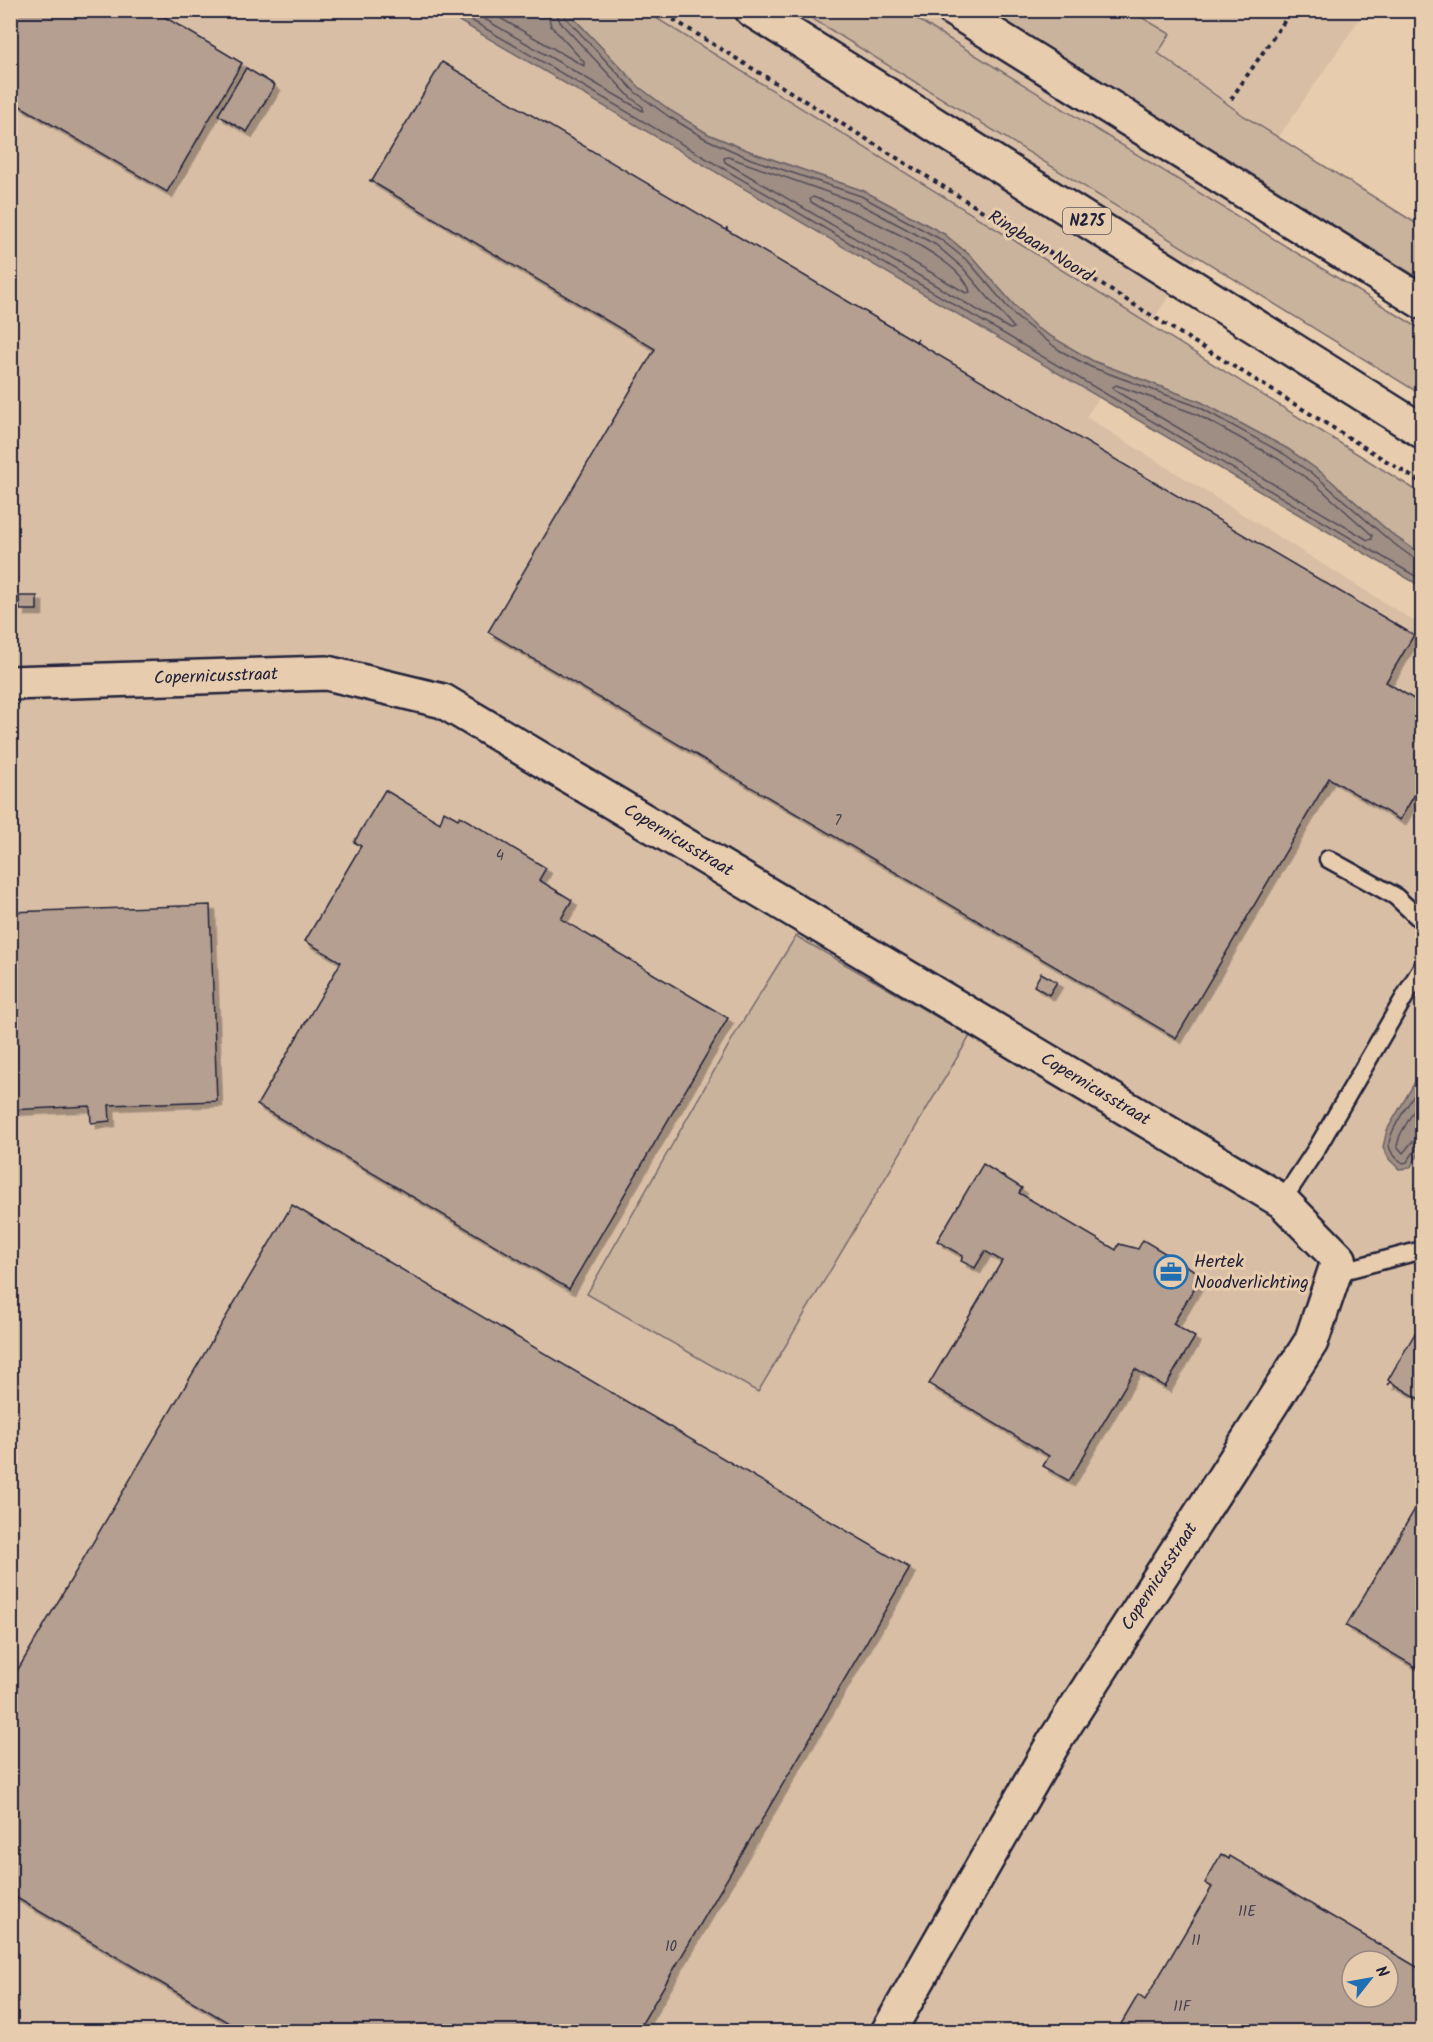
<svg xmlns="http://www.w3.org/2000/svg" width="1433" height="2042" font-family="Kalam,sans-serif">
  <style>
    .built { fill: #d8bea5; fill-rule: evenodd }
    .green { fill: #cab39d; stroke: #766a6c; stroke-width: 1.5 }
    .water { fill: #9e8e84; stroke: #6c6367; stroke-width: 1.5 }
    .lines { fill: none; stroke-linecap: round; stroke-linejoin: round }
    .shore { stroke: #544d58; stroke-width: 1.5 }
    .building { fill: #b49f90; stroke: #22223b; stroke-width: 1.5; fill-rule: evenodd; filter: url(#shadow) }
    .lane-casing { stroke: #22223b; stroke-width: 21 }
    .street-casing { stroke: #22223b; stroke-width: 38 }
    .primary-casing { stroke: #22223b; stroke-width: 38 }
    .path { stroke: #22223b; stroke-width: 4; stroke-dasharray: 4.5 4.5; stroke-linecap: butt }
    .lane { stroke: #e7ccae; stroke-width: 16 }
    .street { stroke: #e7ccae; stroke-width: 33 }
    .primary { stroke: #e7ccae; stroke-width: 33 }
    .labels { text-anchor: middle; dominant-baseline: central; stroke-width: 6; stroke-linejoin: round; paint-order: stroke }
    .number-label { font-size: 15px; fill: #464150 }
    .shield { fill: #e7ccae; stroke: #5d555e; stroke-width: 1.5 }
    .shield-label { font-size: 16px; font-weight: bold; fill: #22223b }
    .street-label { font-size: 18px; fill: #22223b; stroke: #e7ccae }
    .poi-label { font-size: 18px; fill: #22223b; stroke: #e7ccae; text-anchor: start }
  </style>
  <defs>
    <filter id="shadow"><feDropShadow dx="5.5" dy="5.5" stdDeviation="0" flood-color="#0004"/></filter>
  </defs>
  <rect width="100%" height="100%" fill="#e7ccae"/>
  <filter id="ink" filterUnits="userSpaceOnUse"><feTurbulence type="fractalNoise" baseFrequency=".0167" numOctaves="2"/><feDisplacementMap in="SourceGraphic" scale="12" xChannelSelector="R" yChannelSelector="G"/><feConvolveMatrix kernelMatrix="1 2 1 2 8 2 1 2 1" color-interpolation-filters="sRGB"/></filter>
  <g filter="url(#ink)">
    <path class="built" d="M 11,11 L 1365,11 L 1086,417 L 1422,626 L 1422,2031 L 11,2032 ZM 1352,1961 L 1388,1961 L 1388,1997 L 1352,1997 Z"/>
    <path class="green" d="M 567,11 L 645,11 L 1422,494 L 1422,555 L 1393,535 L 1322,473 L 1288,449 L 1201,402 L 1093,361 L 1038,329 L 1020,312 L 973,258 L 944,234 L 864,191 L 754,153 L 708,134 L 671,111 L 639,87 Z
      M 800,11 L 904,11 L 1422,330 L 1422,395 Z
      M 990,11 L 1131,11 L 1170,34 L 1158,53 L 1244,116 L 1422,227 L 1422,280 Z
      M 796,936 L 970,1036 L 758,1392 L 587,1294 L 738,1029 Z"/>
    <path class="water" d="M 442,11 L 567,11 L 639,87 L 671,111 L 708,134 L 754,153 L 864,191 L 944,234 L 973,258 L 1020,312 L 1038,329 L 1093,361 L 1201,402 L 1288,449 L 1322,473 L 1393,535 L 1422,555 L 1422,587 Z
      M 1422,1070 L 1422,1149 L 1410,1168 L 1399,1169 L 1389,1159 L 1383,1147 L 1387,1130 Z"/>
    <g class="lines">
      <path class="shore" d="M 454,10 L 1422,580
        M 469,10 L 643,111 L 643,107 L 630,97 L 560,22 L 556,10
        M 486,10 L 584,66 L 584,62 L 551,26 L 547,10
        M 564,10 L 565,17 L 635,92 L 668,116 L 706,139 L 751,159 L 861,196 L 940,239 L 969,262 L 1016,317 L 1059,350 L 1091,367 L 1199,407 L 1284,454 L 1318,478 L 1389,540 L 1412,557 L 1422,560
        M 728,157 L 858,203 L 936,245 L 963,268 L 1014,328 L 1010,329 L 725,162 L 724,158 Z
        M 813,197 C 847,209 962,256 970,292 L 966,293 L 811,202 L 810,199 Z
        M 1116,385 L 1196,414 L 1280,460 L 1314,483 L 1372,535 L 1372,539 L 1368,540 L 1114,390 L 1113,387 Z
        M 1422,1082 C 1414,1097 1390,1128 1389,1144 C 1389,1152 1397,1159 1403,1163 L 1407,1162 L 1416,1149 L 1422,1147
        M 1422,1096 L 1400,1135 L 1397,1146 L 1403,1153 L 1412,1142 L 1422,1140"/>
    </g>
    <path class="building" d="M 10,10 L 153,10 L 242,63 L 167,192 L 10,100 Z
      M 442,62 L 726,230 L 727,227 L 727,230 L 915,341 L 918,339 L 916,342 L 1414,635 L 1386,682 L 1422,704 L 1422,782 L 1400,820 L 1329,778 L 1176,1038 L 488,632 L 655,349 L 369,180 L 372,181 Z
      M 246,68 L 275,85 L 247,132 L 218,115 Z
      M 19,596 L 37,596 L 37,610 L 20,610 Z
      M 385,790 L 440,823 L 444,811 L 458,819 L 460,816 L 546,868 L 539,880 L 572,900 L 561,919 L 728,1018 L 569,1289 L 257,1105 L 341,962 L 305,941 L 361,846 L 354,842 Z
      M 210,905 L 217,1101 L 109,1105 L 110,1121 L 91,1123 L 90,1106 L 10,1110 L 10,912 Z
      M 1041,973 L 1057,982 L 1049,995 L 1034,986 Z
      M 983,1164 L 1022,1188 L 1019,1193 L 1116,1250 L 1119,1244 L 1138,1249 L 1143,1240 L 1202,1275 L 1173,1324 L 1195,1337 L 1165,1387 L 1135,1369 L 1069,1481 L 1043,1466 L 1049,1456 L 929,1384 L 1002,1261 L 985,1251 L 975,1268 L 961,1261 L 963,1256 L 937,1241 Z
      M 292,1205 L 910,1568 L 637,2032 L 244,2032 L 10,1894 L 10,1683 Z
      M 1422,1326 L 1422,1393 L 1419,1399 L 1391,1382 L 1388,1385 L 1390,1382 L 1388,1380 L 1418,1328 Z
      M 1422,1497 L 1422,1671 L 1346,1626 Z
      M 1221,1854 L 1229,1859 L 1230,1856 L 1422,1970 L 1422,2032 L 1127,2032 L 1129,2028 L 1121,2024 L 1138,1995 L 1145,2000 L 1212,1887 L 1205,1883 ZM 1352,1961 L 1388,1961 L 1388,1997 L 1352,1997 Z"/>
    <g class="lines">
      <defs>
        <path id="lane" d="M 1328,859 L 1395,896 L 1422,921
          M 1282,1201 L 1317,1148 L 1422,967
          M 1335,1273 L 1422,1250"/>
        <path id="street" d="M 10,683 L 327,673 L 443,701 L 1282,1201 L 1339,1259 L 1311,1342 L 1054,1742 L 888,2032"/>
        <path id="primary" d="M 752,10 L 1422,431
          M 954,10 L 1422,302"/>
      </defs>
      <use href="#lane" class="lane-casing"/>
      <use href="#street" class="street-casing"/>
      <use href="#primary" class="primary-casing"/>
      <path class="path" d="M 658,10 L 1422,483
        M 1231,99 L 1292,10"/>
      <use href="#lane" class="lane"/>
      <use href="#street" class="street"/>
      <use href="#primary" class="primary"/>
    </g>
  </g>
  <defs>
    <symbol id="office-ring" viewBox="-11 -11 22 22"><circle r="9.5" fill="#e7ccae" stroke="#1f6fb2" stroke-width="1.5"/><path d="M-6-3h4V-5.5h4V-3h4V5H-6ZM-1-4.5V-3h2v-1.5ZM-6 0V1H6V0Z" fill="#1f6fb2"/></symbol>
  </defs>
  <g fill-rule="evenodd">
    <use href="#office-ring" x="1152" y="1253" width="38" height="38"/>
  </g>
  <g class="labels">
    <g class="number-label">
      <text x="838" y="821">7</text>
      <text x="500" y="856">4</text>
      <text x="1247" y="1912">11E</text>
      <text x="1196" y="1941">11</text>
      <text x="671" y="1947">10</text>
      <text x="1182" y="2007">11F</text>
    </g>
    <rect class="shield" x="1063" y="208" width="48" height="26" rx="4.5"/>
    <g class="shield-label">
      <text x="1087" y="221">N275</text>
    </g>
    <g class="street-label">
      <text transform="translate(1040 247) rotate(32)">Ringbaan Noord</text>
      <text transform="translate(216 677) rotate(-2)">Copernicusstraat</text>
      <text transform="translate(678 841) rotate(31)">Copernicusstraat</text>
      <text transform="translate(1095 1090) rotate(31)">Copernicusstraat</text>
      <text transform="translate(1160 1577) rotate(-57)">Copernicusstraat</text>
    </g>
    <g class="poi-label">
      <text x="1194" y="1262">Hertek<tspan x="1194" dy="21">Noodverlichting</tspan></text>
    </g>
  </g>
  <rect width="1433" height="2042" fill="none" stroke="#e7ccae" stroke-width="36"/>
  <rect x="18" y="18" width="1397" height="2006" fill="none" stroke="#22223b" stroke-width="2" filter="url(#ink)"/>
  <g transform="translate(1370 1979) rotate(59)"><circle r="28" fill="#e7ccae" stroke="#988880" stroke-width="1.5"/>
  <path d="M0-4.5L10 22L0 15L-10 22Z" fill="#1f6fb2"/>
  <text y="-9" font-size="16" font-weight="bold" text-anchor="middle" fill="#22223b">N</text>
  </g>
</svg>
